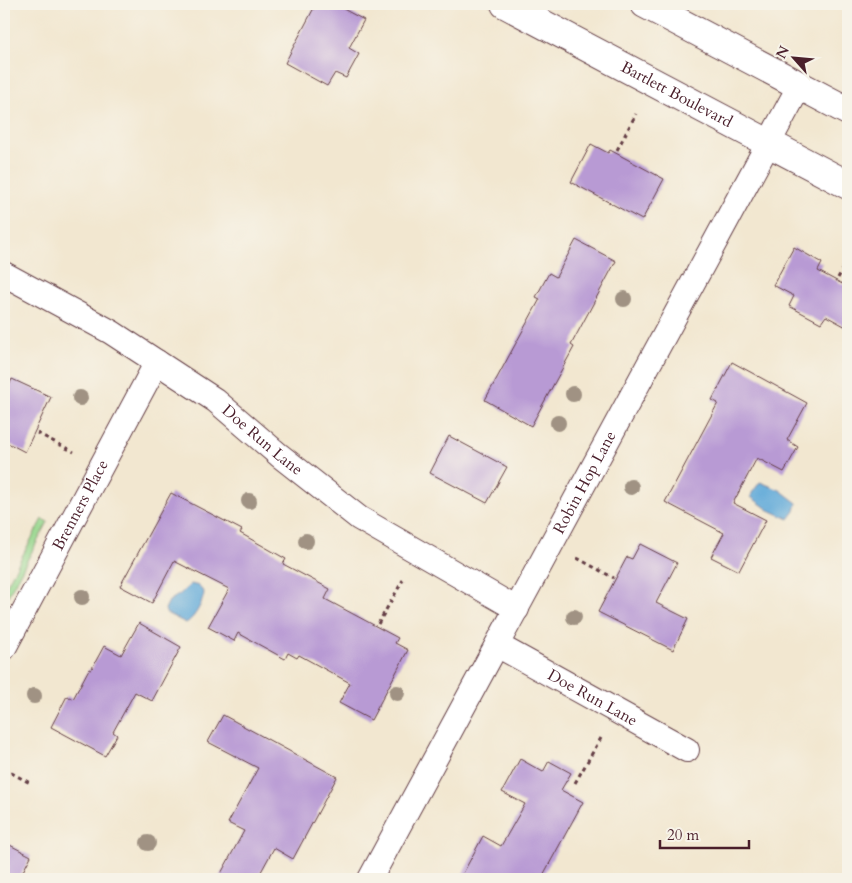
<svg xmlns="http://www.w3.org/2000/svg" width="852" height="883" font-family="Cardo,serif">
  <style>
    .green { fill: #97d78e; stroke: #707b5c }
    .water { fill: #62aad9; stroke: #566482 }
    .building { fill: #b89ad4 }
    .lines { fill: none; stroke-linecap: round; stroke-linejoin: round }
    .street-casing { stroke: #633d44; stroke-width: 26 }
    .secondary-casing { stroke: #633d44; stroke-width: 30 }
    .path { stroke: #633d44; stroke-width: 3; stroke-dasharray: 4 4; stroke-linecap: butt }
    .street { stroke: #fff; stroke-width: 24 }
    .secondary { stroke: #fff; stroke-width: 28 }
    .tree { fill: #a09283 }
    .labels { text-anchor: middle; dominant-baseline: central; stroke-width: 4.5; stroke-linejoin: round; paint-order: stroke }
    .street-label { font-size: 16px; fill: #4a1f2b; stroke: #f7f3e8 }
  </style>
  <rect width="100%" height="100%" fill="#f7f3e8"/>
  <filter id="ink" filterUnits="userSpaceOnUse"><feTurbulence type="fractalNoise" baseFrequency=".02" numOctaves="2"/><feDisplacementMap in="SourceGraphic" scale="10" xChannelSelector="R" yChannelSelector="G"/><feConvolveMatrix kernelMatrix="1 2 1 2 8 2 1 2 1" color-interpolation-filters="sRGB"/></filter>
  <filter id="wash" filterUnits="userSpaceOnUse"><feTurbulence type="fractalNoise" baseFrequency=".0096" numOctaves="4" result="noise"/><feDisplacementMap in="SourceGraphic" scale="20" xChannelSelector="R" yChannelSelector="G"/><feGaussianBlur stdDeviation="1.12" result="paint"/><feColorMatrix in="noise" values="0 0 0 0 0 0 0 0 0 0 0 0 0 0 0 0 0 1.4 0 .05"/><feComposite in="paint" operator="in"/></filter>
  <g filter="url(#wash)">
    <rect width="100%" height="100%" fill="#f2e7d0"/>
    <path class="green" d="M 42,519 L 48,522 L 4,603 L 4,590 Z"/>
    <path class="water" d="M 760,482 L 780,490 L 797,503 L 795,511 L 789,519 L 769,510 L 751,497 L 752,493 Z
      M 191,584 L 199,586 L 204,593 C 203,602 195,618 186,623 L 166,613 L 165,609 L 169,601 L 180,594 Z"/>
    <g id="blocks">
      <path class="building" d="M 316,4 L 334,4 L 364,20 L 349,48 L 359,54 L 346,78 L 335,73 L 327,86 L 285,63 Z
        M 591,144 L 608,153 L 610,150 L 664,179 L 642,220 L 571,182 Z
        M 576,240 L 616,261 L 571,345 L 574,347 L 531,426 L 485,400 L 540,299 L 536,297 L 549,273 L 556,277 Z
        M 794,247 L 822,263 L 818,271 L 848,287 L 848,328 L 826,316 L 821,323 L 789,306 L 794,296 L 773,285 Z
        M 732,362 L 807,403 L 787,440 L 798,447 L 784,472 L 757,458 L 733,503 L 766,520 L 739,571 L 711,557 L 724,533 L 665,502 L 718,403 L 712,400 Z
        M 12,379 L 51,397 L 25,452 L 4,441 L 4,396 Z
        M 449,436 L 507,467 L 487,503 L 430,473 Z
        M 171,493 L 242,530 L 240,533 L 286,559 L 283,564 L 330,589 L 325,599 L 398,638 L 395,643 L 408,650 L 371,720 L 339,703 L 350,683 L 299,655 L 297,658 L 288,653 L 285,659 L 238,633 L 234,641 L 208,627 L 229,589 L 174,561 L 152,603 L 120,586 Z
        M 640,544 L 677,563 L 656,603 L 688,619 L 673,650 L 598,612 L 627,557 L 632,559 Z
        M 139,623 L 181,647 L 152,701 L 135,692 L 113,732 L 117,735 L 105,756 L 51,727 L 67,696 L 73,699 L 89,669 L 91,670 L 104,646 L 121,655 Z
        M 223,715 L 337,777 L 293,859 L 274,848 L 257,879 L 218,879 L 244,831 L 228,823 L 258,768 L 208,742 Z
        M 520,759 L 543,772 L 549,761 L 571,773 L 561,790 L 583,802 L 541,879 L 460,879 L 483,836 L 501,846 L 525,804 L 502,792 Z
        M 4,842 L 31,856 L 19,879 L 4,879 Z"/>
    </g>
  </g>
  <g filter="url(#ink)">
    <use href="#blocks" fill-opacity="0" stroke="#633d44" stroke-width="1"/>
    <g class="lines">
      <defs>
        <g id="street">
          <path id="s1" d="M 4,274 L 111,332 L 215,400 L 279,455 L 359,518 L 517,609"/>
          <path id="s2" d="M 497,645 L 687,750"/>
          <path id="s3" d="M 4,648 L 157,362"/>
          <path id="s4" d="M 370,879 L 800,85"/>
        </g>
        <g id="secondary">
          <path id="s5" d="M 505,4 L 848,185"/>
          <path d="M 645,4 L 848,111"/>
        </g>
      </defs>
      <use href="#street" class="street-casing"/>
      <use href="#secondary" class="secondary-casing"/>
      <path class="path" d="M 727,7 L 729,4
        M 617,150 L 636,114
        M 838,278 L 848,259
        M 37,433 L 74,452
        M 577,558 L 614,578
        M 378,624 L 403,580
        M 4,769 L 30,783
        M 575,783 L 601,738"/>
      <use href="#street" class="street"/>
      <use href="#secondary" class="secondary"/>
    </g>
    <g class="tree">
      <circle cx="624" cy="299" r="8"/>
      <circle cx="573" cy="394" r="8"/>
      <circle cx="80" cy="398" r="8"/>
      <circle cx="558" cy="423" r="8"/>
      <circle cx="631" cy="487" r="8"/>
      <circle cx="249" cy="501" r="8"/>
      <circle cx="306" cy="541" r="8"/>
      <circle cx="82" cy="597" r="8"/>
      <circle cx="574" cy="617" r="8"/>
      <circle cx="397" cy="693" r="8"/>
      <circle cx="34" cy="696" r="8"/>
      <circle cx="148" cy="843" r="8"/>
    </g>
  </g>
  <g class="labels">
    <g class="street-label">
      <text stroke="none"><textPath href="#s5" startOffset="194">Bartlett Boulevard</textPath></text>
      <text stroke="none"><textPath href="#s1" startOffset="308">Doe Run Lane</textPath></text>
      <text stroke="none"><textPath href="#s4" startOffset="451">Robin Hop Lane</textPath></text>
      <text stroke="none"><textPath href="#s3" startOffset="162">Brenners Place</textPath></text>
      <text stroke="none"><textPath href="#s2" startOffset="109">Doe Run Lane</textPath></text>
    </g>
  </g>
  <rect width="852" height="883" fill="none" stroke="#f7f3e8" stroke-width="20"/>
  <g transform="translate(794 58) rotate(297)" stroke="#f7f3e8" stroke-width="4" paint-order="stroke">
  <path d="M0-4L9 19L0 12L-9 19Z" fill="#4a1f2b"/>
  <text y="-8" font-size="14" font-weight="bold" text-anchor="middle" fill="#4a1f2b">N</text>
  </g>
  <path d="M660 840v8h89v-8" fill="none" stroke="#4a1f2b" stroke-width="2.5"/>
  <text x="667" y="840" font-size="15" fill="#4a1f2b" stroke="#f7f3e8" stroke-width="4" paint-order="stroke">20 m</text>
</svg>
